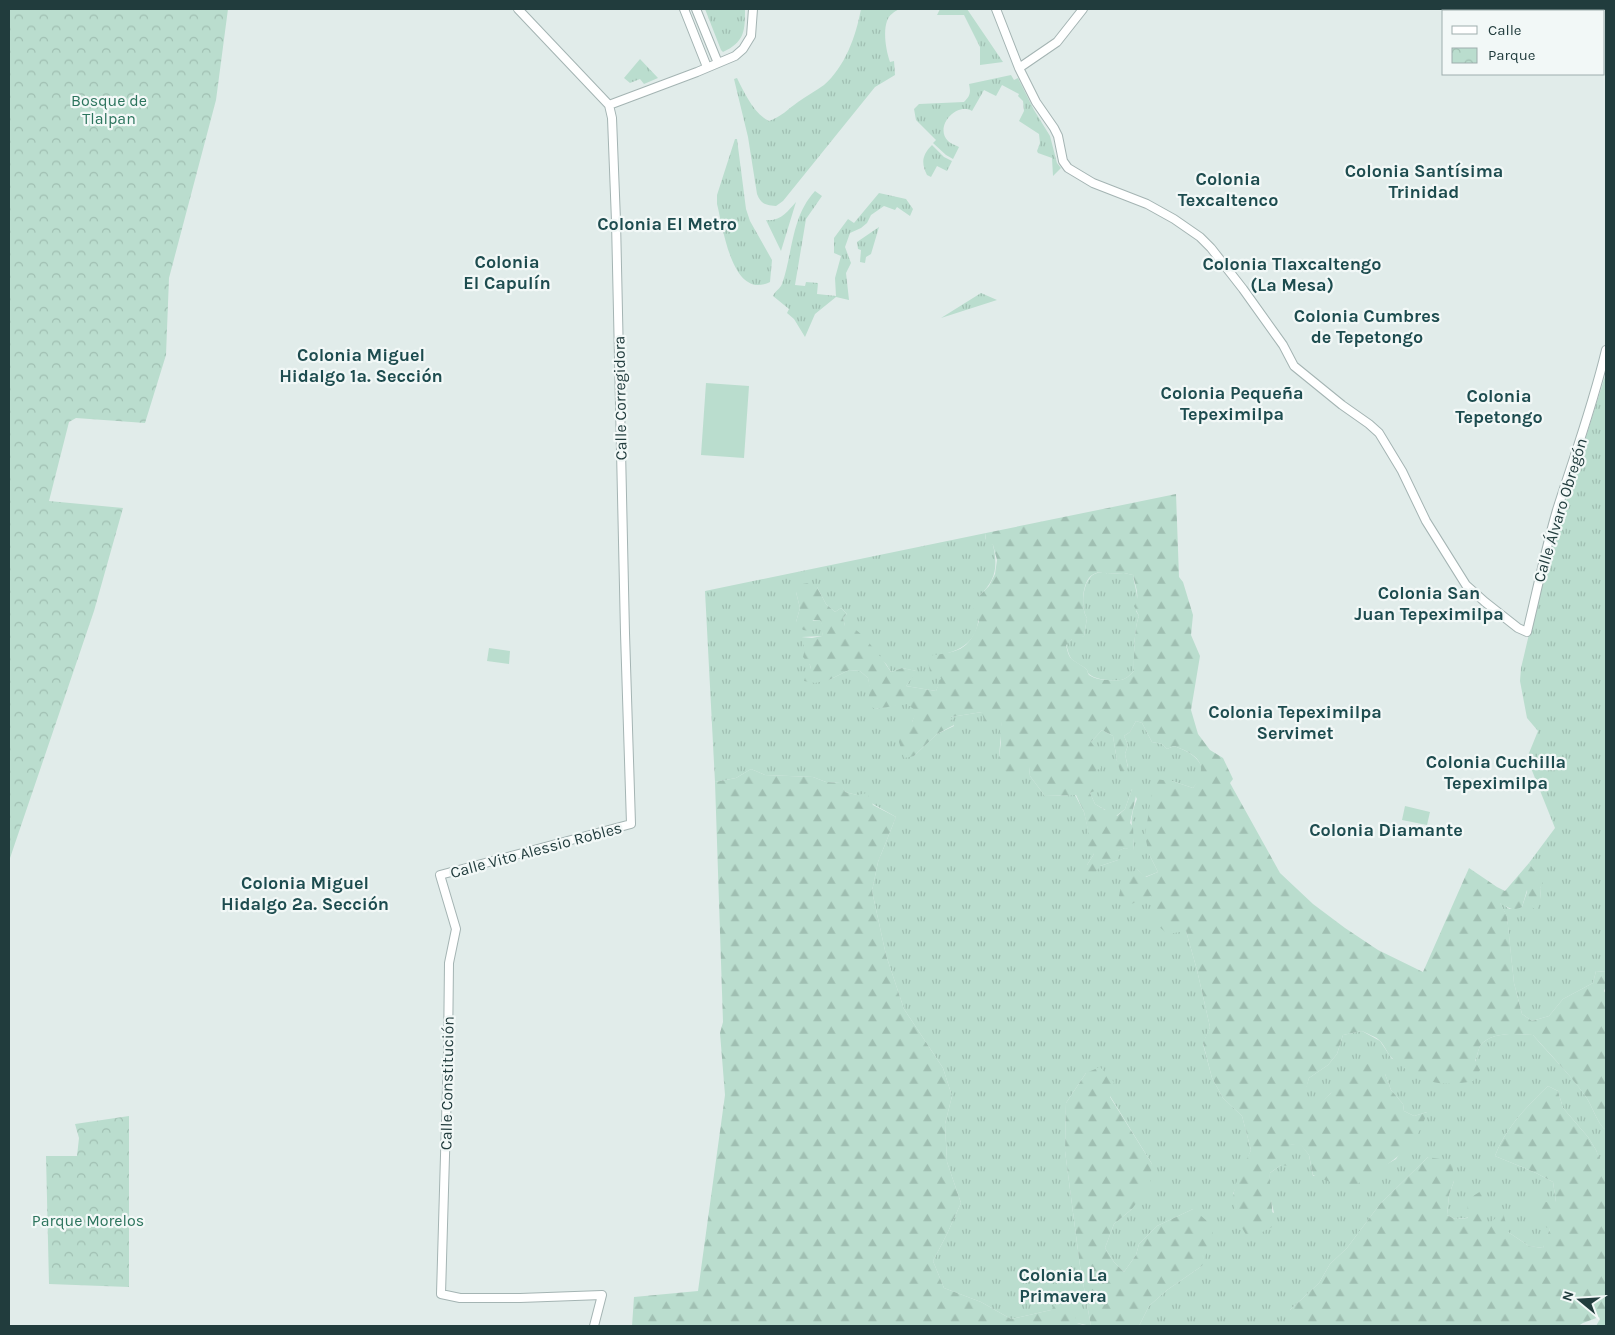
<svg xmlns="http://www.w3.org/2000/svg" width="1615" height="1335" font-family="Karla,sans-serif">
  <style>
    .grass { fill: url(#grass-tufts) }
    .forest { fill: url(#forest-firs); fill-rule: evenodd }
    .park { fill: url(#park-crowns) }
    .pitch { fill: #baddce }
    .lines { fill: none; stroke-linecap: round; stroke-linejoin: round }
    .tertiary-casing { stroke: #a4b4b3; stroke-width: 10 }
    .tertiary { stroke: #fff; stroke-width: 8 }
    .labels { text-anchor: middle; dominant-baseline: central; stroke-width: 4.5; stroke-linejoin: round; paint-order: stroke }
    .park-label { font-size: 16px; fill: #2c745d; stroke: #f2f8f7 }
    .street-label { font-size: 16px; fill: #213c3d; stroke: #f2f8f7 }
    .neighbourhood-label { font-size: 18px; font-weight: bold; fill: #1d4c4f; stroke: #f2f8f7 }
  </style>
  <defs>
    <pattern id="grass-tufts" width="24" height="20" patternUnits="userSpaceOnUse" patternTransform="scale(1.25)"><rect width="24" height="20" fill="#baddce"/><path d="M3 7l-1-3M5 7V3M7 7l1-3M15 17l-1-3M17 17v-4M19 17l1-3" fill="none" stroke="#a0bfb2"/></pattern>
    <pattern id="forest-firs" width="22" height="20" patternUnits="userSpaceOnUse" patternTransform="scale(1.25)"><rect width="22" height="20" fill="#baddce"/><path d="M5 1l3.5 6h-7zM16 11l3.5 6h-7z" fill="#a0bfb2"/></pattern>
    <pattern id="park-crowns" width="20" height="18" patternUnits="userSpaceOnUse" patternTransform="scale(1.25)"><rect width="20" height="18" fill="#baddce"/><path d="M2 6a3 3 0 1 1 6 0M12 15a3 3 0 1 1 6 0" fill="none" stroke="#a0bfb2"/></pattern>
  </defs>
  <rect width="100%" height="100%" fill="#e1ecea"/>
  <path class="grass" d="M 705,9 L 745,9 C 745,30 745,42 723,52 L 721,50 Z
    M 861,9 L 899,9 C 894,12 889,15 887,21 C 883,32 886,51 890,62 L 894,61 L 895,75 L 875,87 L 783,201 L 776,206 C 765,205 761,204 757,194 L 748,137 L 734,79 L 737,78 C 744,92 754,114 769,121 C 781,117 788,109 798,102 C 806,96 816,91 824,85 C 845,67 856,36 861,9 Z
    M 940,9 L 967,9 L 1003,62 L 980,65 L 980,47 L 964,15 L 937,15 Z
    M 640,59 L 658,78 L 644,84 L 640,79 L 630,83 L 624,78 Z
    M 1011,75 L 1014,80 L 1018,78 L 1034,110 L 1050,136 L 1057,163 L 1061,168 L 1053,176 L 1052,158 L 1038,153 L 1037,151 L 1040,143 L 1039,134 L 1019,121 L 1024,111 L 1023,101 L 1018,96 L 1019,94 L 1002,85 L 996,96 L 984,90 L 972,111 C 956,102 934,127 948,141 C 951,144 956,145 959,147 L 953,159 L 946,155 L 933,143 L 936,140 L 916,120 L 914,109 L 919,104 L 964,102 C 970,96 971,93 969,84 Z
    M 735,139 L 737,139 L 746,209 L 750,221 L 772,260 L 770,282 C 732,301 723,227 717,204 L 717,195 Z
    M 932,145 L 944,157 L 952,161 L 947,171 L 937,166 L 931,177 L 927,175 C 921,163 922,155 932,145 Z
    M 815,191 L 822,196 L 806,219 L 795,285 L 805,286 L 806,282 L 818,283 L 817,294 L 836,296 L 835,278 L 841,256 L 834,253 L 834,238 L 848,219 L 854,223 L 879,193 L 906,199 L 913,209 L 910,216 L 897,207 L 895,210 L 884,206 L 871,215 L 867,223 L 861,228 L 850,233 L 845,247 L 851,263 L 846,273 L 849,300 L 836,297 L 815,314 L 805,337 L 794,319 L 787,313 L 789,309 L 773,296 C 775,291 780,289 782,284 C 793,253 791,217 815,191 Z
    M 796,202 L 781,251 L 766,220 C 780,222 788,211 796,202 Z
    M 879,227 L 871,254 L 866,257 L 865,263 L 860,262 L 861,250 L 858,249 L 857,242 Z
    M 981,293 L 997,300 L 941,318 Z
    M 1606,373 L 1606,972 L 1596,971 L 1593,983 L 1563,999 L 1549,1016 L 1532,1021 L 1522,1014 L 1514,983 L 1507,917 L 1499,901 L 1509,909 L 1522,907 L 1528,889 L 1529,898 L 1541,899 L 1540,888 L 1542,883 L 1529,863 L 1555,828 L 1527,758 L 1538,731 L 1527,718 L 1520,681 L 1521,668 L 1544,571 Z
    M 986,533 L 985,539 L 993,545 C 998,567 996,580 979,596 C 980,624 979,644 948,653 L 942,678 L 936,691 L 906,686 L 916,671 L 902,668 L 891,672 L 886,664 L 845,626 L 843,618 L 847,614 L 841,608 L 835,612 L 826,604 L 817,587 L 796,592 L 800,608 L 796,622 L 820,620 L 824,628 L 822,636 L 802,637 L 811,669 L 829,680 L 849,670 L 860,671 L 868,678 L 875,709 L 907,703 L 917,711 L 912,722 L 914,756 L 937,734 L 954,726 L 951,717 L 982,712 L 1002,722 L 999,757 L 1029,767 L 1030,776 L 1045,796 L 1075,795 L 1084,812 L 1094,854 L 1087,865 L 1100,866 L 1118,860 L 1117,851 L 1125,848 L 1134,850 C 1133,828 1128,820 1137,799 L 1132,789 L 1125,809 L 1116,816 L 1095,804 L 1090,793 L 1101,787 L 1094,771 L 1091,742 L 1102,730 L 1113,736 L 1117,761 L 1128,767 L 1125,754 L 1128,745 L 1124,736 L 1130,732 L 1136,721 L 1142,723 L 1152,742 L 1162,744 L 1167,749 L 1174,746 C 1185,750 1206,759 1201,775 C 1200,780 1196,784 1193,788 L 1172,781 L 1149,854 L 1158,872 L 1145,877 L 1137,869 L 1152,896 L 1186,931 L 1197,970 L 1210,1027 L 1203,1044 L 1212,1078 L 1223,1098 L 1242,1116 L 1251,1150 L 1233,1194 L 1274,1213 L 1269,1191 L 1270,1173 L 1281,1165 L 1290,1145 L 1300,1143 L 1309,1155 L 1313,1176 L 1380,1168 L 1396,1159 L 1427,1112 L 1414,1116 L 1404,1111 L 1403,1104 L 1391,1090 L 1385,1074 L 1331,1093 L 1318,1107 L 1303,1097 L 1309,1078 L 1328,1065 L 1337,1054 L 1343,1035 L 1362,1031 L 1380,1041 L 1392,1059 L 1475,1062 C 1477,1057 1478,1050 1480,1046 C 1491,1031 1517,1034 1533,1035 C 1550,1055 1569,1073 1584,1094 C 1592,1104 1597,1124 1606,1130 L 1606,1173 L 1602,1167 L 1596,1150 L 1588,1137 L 1563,1108 L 1558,1091 L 1548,1086 C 1527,1106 1505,1129 1495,1156 L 1536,1173 L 1553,1182 L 1556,1202 L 1545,1202 L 1539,1214 L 1550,1229 L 1543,1248 L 1529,1246 L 1508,1232 L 1484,1229 L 1483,1216 L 1455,1219 L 1447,1215 L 1449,1195 L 1454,1181 L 1428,1157 L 1380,1204 L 1347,1248 L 1330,1264 L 1319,1283 L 1290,1310 L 1290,1326 L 1139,1326 L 1149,1306 L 1167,1290 L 1202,1266 L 1193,1209 L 1157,1226 L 1139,1244 L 1136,1255 L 1124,1272 L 1114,1262 L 1105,1248 L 1114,1224 L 1132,1209 L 1152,1164 L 1110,1096 L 1086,1073 L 1066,1103 L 1065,1151 L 1080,1266 L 1091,1326 L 1077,1323 L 1051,1310 L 1011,1319 L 981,1302 L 944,1288 L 933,1261 L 947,1234 L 961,1203 L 947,1162 L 945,1124 L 952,1096 L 943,1068 L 904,1009 L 886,955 L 872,891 L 878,862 L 896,817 L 857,795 L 845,792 L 840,783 L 826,782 L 813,777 L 765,775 L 751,769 L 736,778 L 715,782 L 705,591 Z
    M 1105,572 L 1107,574 L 1124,573 L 1133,575 C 1135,590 1139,593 1136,611 L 1139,616 C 1134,628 1134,656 1134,671 C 1130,675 1126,679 1121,680 C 1113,681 1095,680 1089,674 C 1086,671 1089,671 1085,668 C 1071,658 1071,663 1066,644 L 1072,639 L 1084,636 L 1087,618 C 1081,609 1082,587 1090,578 C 1093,573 1099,572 1105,572 Z"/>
  <path class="forest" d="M 1176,494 L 1179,577 L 1183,582 L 1193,615 L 1191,635 L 1200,656 L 1191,710 L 1198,734 L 1210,750 L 1223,758 L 1233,779 L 1230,783 L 1280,873 L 1313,904 L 1345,928 L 1378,950 L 1423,972 L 1469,868 L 1497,887 L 1505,891 L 1529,863 L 1543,883 L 1540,888 L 1541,899 L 1537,910 L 1531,907 L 1527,890 L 1522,907 C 1512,912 1508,907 1500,903 L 1507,916 L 1514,983 L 1522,1014 L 1532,1021 L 1549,1016 L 1563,999 L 1593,983 L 1596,971 L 1606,972 L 1606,986 L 1604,991 L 1606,994 L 1606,1130 C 1597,1124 1592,1104 1584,1094 C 1569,1074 1550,1054 1533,1035 C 1517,1034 1491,1031 1480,1046 C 1478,1050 1477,1057 1475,1061 L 1480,1070 L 1473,1081 C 1439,1088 1419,1082 1393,1059 C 1387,1054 1385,1045 1379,1040 C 1375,1036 1367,1034 1362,1031 L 1343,1035 L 1337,1054 L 1328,1065 L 1309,1078 L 1304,1097 L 1318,1106 L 1331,1093 L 1351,1068 L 1371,1063 L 1385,1074 L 1391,1090 L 1403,1104 L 1404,1111 L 1414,1116 L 1427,1112 C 1416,1153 1384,1165 1352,1188 L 1332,1183 L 1313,1175 L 1309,1155 L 1300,1144 L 1290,1145 L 1288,1166 L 1281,1165 L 1270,1173 C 1269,1192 1274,1209 1272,1227 L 1249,1239 C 1223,1200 1233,1189 1251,1150 L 1242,1116 L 1223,1098 L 1212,1078 L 1203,1043 L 1210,1027 L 1197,970 L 1186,931 L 1168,934 L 1153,922 L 1151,896 L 1124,907 L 1119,896 L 1122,881 L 1137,869 L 1146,877 L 1158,872 L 1149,854 L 1145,836 L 1154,779 L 1172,781 L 1193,788 C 1210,764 1198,755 1174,746 L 1167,749 L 1162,744 L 1152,742 L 1142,723 L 1136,721 L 1130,732 L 1124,736 L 1128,745 L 1125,754 L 1128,768 L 1121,774 L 1117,761 L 1113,736 L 1102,730 L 1091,742 L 1099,753 L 1101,768 L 1095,771 L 1103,774 L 1101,788 L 1090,793 L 1095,804 L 1105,810 L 1112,809 L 1117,816 L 1125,809 L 1132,789 L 1137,791 L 1130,823 L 1133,827 L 1134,851 L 1125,848 L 1118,851 L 1118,860 L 1100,866 L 1096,872 L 1087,872 L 1087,865 L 1094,854 L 1084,846 L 1089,835 L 1084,812 L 1076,795 L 1045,796 L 1030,776 L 1029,767 L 1015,776 L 1002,770 L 999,757 L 1001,742 L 1000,731 L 1002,722 L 985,725 L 982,712 L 951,717 L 954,725 L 937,734 L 914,756 L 904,758 L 899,742 L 901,726 L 912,722 L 916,711 L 907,704 L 875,709 L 867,704 L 870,691 L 868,678 L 860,671 L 849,670 L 829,680 L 815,683 L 804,681 L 806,674 L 811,669 L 810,665 L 803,657 L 805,649 L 801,637 L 812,638 L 822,636 L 823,628 L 820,620 L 813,620 L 809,631 L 803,630 L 796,622 L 800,608 L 796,592 L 797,585 L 808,583 L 817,587 L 826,604 L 835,612 L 841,608 L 847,614 L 843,618 L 845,626 C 849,626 851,626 853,628 C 863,633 885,662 891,672 L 902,668 L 917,671 L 906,686 L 936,691 L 941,678 L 930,672 L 927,656 C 957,652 969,652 979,621 L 972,612 L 979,596 L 989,586 L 995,574 L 997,560 L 993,545 L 985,542 L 986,533 ZM 1104,572 L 1107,574 L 1124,573 L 1133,575 C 1135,586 1141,596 1134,606 L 1139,616 C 1134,628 1134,656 1134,671 C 1130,675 1126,679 1121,680 C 1113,681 1095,680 1089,675 C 1087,672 1088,670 1085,668 C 1072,658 1070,663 1066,645 L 1072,639 L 1077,640 L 1084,636 L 1087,618 C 1081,609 1082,587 1089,578 C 1093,573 1098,572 1104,572 Z
    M 751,769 L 765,775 L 813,777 L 826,782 L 841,783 L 845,792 L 857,795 L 867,793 L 873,805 L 896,817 L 878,862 L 872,891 L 886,955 L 904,1009 L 943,1068 L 952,1096 L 945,1124 L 947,1162 L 961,1203 L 947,1234 L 933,1261 L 944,1288 L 981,1302 L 1011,1319 L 1051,1310 L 1068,1291 L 1077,1323 L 1086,1326 L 632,1326 L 634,1297 L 698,1291 L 725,1095 L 720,1033 L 723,1022 L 715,782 L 736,778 Z
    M 1100,1067 L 1114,1082 L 1110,1097 L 1152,1164 L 1150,1184 L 1132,1209 L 1114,1224 L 1105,1248 L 1114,1262 L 1124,1272 L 1136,1255 L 1139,1244 L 1157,1226 L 1193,1209 L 1207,1221 L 1213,1232 L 1202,1266 L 1167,1290 L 1149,1306 L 1139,1326 L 1091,1326 L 1080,1266 L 1065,1151 L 1066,1103 L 1086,1073 Z
    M 1548,1086 L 1558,1091 L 1563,1108 L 1588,1137 L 1596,1150 L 1604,1170 L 1606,1168 L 1606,1326 L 1596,1326 L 1600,1319 L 1599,1317 L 1583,1323 L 1578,1326 L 1290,1326 L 1290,1310 L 1319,1283 L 1330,1264 L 1347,1248 L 1380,1204 L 1428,1157 L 1452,1161 L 1454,1181 L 1449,1195 L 1447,1215 L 1455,1219 L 1468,1218 L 1467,1200 L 1481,1191 L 1485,1199 L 1484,1228 L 1503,1212 L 1508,1232 L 1529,1246 L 1543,1248 L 1544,1244 L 1540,1238 L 1547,1236 L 1550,1229 L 1539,1224 L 1538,1214 L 1527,1207 L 1532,1202 L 1556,1202 L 1553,1182 L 1536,1173 L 1495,1156 C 1505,1129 1527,1106 1548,1086 Z"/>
  <path class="park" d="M 9,9 L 228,9 L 216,100 L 169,278 L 166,355 L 145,423 L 76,418 L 69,422 L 49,501 L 123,508 L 94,611 L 9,861 Z
    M 129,1116 L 129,1287 L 49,1284 L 46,1156 L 77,1156 L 79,1138 L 75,1124 Z"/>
  <path class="pitch" d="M 706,383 L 749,386 L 744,458 L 701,455 Z
    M 489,648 L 510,651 L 509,664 L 487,661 Z
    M 1405,806 L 1430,812 L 1427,825 L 1402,820 Z"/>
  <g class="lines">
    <defs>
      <path id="tertiary" d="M 518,9 L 609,105 L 612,118 L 616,221 L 625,633 L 631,824 L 440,875 L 456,929 L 449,963 L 448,1052 L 441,1294 L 460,1298 L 520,1298 L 602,1295 L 594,1326
        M 684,9 L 707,67
        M 696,9 L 718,63
        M 996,9 L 1019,68 L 1036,102 L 1054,128 L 1058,136 L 1063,161 L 1068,168 L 1093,183 L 1147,204 L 1174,219 L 1200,237 L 1211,248 L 1243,289 L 1283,345 L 1294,366 L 1342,405 L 1369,424 L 1379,433 L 1402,471 L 1426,521 L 1466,585 L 1485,602 L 1518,628 L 1527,632 C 1537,591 1545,551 1557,510 C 1574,457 1593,405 1606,350
        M 1019,68 L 1057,42 L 1083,9
        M 609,105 L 697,72 L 735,56 L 743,49 L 751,36 L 753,9"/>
    </defs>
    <use href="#tertiary" class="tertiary-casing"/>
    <use href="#tertiary" class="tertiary"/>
  </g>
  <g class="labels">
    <g class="park-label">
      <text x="109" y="100">Bosque de<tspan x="109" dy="18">Tlalpan</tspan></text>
      <text x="88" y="1220">Parque Morelos</text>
    </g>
    <g class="street-label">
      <text transform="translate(620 398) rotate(-91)">Calle Corregidora</text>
      <text transform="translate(1560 510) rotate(-73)">Calle Álvaro Obregón</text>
      <text transform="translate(536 850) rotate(-15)">Calle Vito Alessio Robles</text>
      <text transform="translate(447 1083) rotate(-89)">Calle Constitución</text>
    </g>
    <g class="neighbourhood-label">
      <text x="1424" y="171">Colonia Santísima<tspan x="1424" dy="21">Trinidad</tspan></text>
      <text x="1228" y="179">Colonia<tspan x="1228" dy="21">Texcaltenco</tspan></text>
      <text x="667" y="224">Colonia El Metro</text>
      <text x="507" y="262">Colonia<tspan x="507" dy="21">El Capulín</tspan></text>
      <text x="1292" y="264">Colonia Tlaxcaltengo<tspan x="1292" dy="21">(La Mesa)</tspan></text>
      <text x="1367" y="316">Colonia Cumbres<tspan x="1367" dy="21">de Tepetongo</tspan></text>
      <text x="361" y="355">Colonia Miguel<tspan x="361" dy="21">Hidalgo 1a. Sección</tspan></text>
      <text x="1232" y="393">Colonia Pequeña<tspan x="1232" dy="21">Tepeximilpa</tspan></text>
      <text x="1499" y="396">Colonia<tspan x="1499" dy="21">Tepetongo</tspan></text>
      <text x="1429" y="593">Colonia San<tspan x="1429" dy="21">Juan Tepeximilpa</tspan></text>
      <text x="1295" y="712">Colonia Tepeximilpa<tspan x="1295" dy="21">Servimet</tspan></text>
      <text x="1496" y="762">Colonia Cuchilla<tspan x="1496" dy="21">Tepeximilpa</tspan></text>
      <text x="1386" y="830">Colonia Diamante</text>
      <text x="305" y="883">Colonia Miguel<tspan x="305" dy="21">Hidalgo 2a. Sección</tspan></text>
      <text x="1063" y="1275">Colonia La<tspan x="1063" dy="21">Primavera</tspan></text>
    </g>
  </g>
  <rect width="1615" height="1335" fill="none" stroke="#213c3d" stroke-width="20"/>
  <rect x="1442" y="10" width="162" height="65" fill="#f2f8f7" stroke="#9eadad"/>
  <rect x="1452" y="26" width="25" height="8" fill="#ffffff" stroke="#9eadad"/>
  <text x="1488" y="35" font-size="15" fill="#213c3d">Calle</text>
  <rect x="1452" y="48" width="25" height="15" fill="url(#park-crowns)" stroke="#9eadad"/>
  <text x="1488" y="60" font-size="15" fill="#213c3d">Parque</text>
  <g transform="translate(1580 1300) rotate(288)" stroke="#f2f8f7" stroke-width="4" paint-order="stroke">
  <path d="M0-4L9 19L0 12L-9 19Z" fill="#213c3d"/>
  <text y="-8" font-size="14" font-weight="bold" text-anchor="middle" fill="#213c3d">N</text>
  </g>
</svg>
